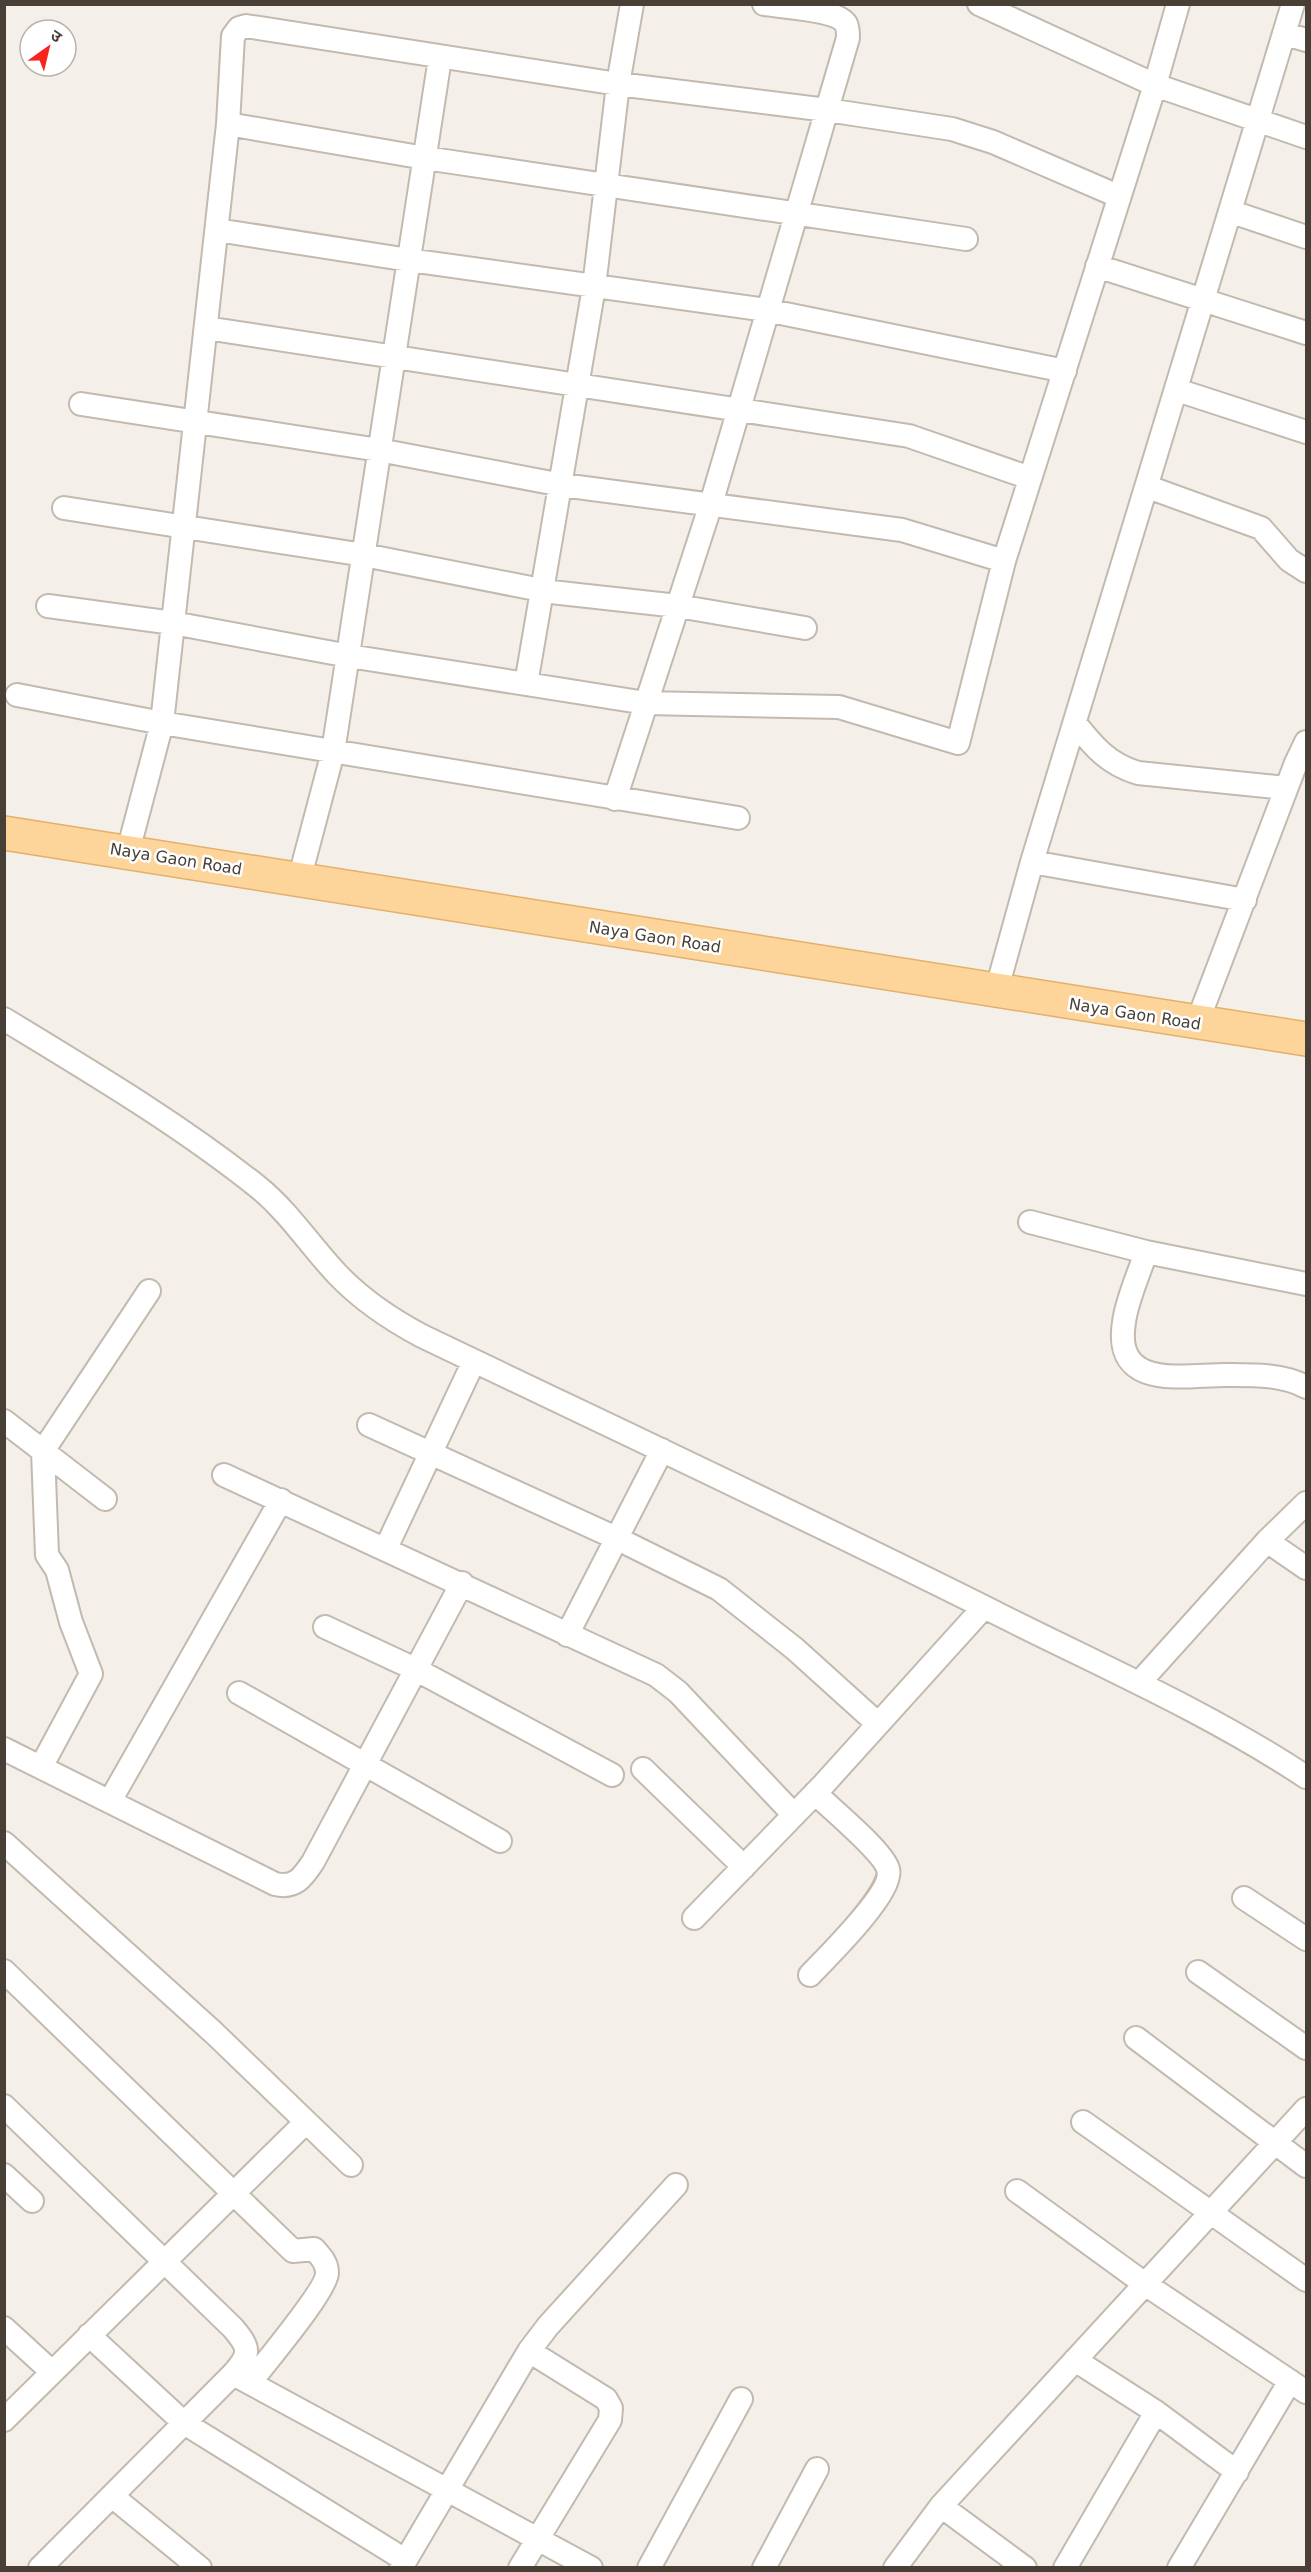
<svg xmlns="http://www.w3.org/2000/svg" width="1311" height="2572" font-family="'DejaVu Sans','Noto Sans Devanagari',sans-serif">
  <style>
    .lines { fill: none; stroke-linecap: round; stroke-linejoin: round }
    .minor-casing { stroke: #c3b9af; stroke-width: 26 }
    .primary-casing { stroke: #e3b069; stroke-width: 36 }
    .minor { stroke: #fff; stroke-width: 22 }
    .primary { stroke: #fdd59a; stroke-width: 33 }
    .labels { text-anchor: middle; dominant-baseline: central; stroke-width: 5; stroke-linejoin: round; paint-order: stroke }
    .street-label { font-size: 16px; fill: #484037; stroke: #fff }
  </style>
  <rect width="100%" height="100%" fill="#f4f0e9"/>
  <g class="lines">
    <defs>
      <path id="minor" d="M 979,4 L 1155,85 L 1306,137
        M 1286,34 L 1306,40
        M 228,124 L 425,158 L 966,239
        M 1232,212 L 1306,237
        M 217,230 L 409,260 L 766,310 L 1065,371
        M 1097,266 L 1306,333
        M 206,328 L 909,436 L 1030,478
        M 1177,390 L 1306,432
        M 81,404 L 379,450 L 562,485 L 902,530 L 1004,561
        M 1148,487 L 1261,528 L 1289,560 L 1306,571
        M 64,508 L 364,555 L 551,592 L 678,606 L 805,628
        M 48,606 L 173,623 L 349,656 L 646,703 L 839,707 L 958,743 L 1004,561 L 1155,85 L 1178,4
        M 526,684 L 594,287 L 618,84 L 632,4
        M 17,695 L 162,723 L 738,818
        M 1075,723 C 1093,746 1108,764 1138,773 L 1286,788
        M 615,799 L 711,504 L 848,38 C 848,33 848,28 846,24 C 837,9 782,7 764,4
        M 128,851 L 162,723 L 228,124 L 233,36 L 239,28 L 246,26 L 618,84 L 827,110 L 952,129 L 993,142 L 1118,196
        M 1032,862 L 1245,900
        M 299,880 L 333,752 L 440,58
        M 996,992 L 1032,862 L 1293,4
        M 4,1019 C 91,1072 179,1124 258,1187 C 289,1212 311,1247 338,1275 C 363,1301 390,1319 422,1336 C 616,1429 811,1520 1004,1617 C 1106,1668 1211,1714 1306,1777
        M 1197,1023 L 1296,763 L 1306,742
        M 1030,1222 L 1146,1252 L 1306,1284
        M 1146,1252 C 1139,1274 1127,1299 1124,1322 C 1113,1391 1184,1375 1225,1375 C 1251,1375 1283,1374 1306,1387
        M 4,1421 L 105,1499
        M 369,1425 L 616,1538 L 719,1589 L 795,1649 L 878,1724
        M 224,1475 L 656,1675 L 678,1692 L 794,1815
        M 1267,1541 L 1306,1568
        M 386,1548 L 474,1361
        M 325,1627 L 415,1669 L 612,1775
        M 567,1635 L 662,1450
        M 1139,1683 L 1267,1541 L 1306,1503
        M 239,1693 L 500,1841
        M 4,1749 L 275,1884 C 295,1889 303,1877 313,1862 L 462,1583
        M 41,1767 L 91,1674 L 71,1622 L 57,1570 L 47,1555 L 43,1451 L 149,1291
        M 643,1769 L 744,1867
        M 110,1801 L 281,1500
        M 4,1843 L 214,2033 L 351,2165
        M 1244,1898 L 1306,1939
        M 694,1918 L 824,1784 L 984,1607
        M 4,1971 L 293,2251 L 314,2249 C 320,2256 327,2262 327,2273 C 327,2290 264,2364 250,2383
        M 1198,1972 L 1306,2048
        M 810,1975 C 826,1958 895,1891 888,1869 C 883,1851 830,1808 815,1793
        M 1136,2038 L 1306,2166
        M 4,2106 L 233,2328 C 250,2348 251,2354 233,2374 L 40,2568
        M 1083,2122 L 1306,2280
        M 4,2175 L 32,2201
        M 1017,2191 L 1145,2284 L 1306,2392
        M 4,2328 L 52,2372
        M 89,2335 L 184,2423 L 405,2560
        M 1075,2360 L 1156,2412 L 1237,2472
        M 237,2376 L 591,2568
        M 4,2420 L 306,2122
        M 112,2496 L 200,2568
        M 941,2506 L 1025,2568
        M 401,2568 L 529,2351 L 548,2326 L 676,2185
        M 520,2568 L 610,2420 L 611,2408 L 606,2399 L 529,2351
        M 649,2568 L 741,2399
        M 764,2568 L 817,2469
        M 895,2568 L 941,2506 L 1306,2109
        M 1065,2568 L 1156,2412
        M 1179,2568 L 1290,2381"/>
      <path id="primary" d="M 4,833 L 1306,1039"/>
    </defs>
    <use href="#minor" class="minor-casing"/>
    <use href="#primary" class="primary-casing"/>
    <use href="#minor" class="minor"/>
    <use href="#primary" class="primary"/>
  </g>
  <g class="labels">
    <g class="street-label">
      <text transform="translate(176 859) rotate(9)">Naya Gaon Road</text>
      <text transform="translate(655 937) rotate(9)">Naya Gaon Road</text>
      <text transform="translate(1135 1014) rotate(9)">Naya Gaon Road</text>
    </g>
  </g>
  <rect width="1311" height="2572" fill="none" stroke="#484037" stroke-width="12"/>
  <g transform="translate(48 48) rotate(34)"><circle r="28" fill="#ffffff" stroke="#b6b3af" stroke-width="1.5"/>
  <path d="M0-4.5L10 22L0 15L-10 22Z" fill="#f8241d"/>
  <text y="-9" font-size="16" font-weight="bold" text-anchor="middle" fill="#484037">उ</text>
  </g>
</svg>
